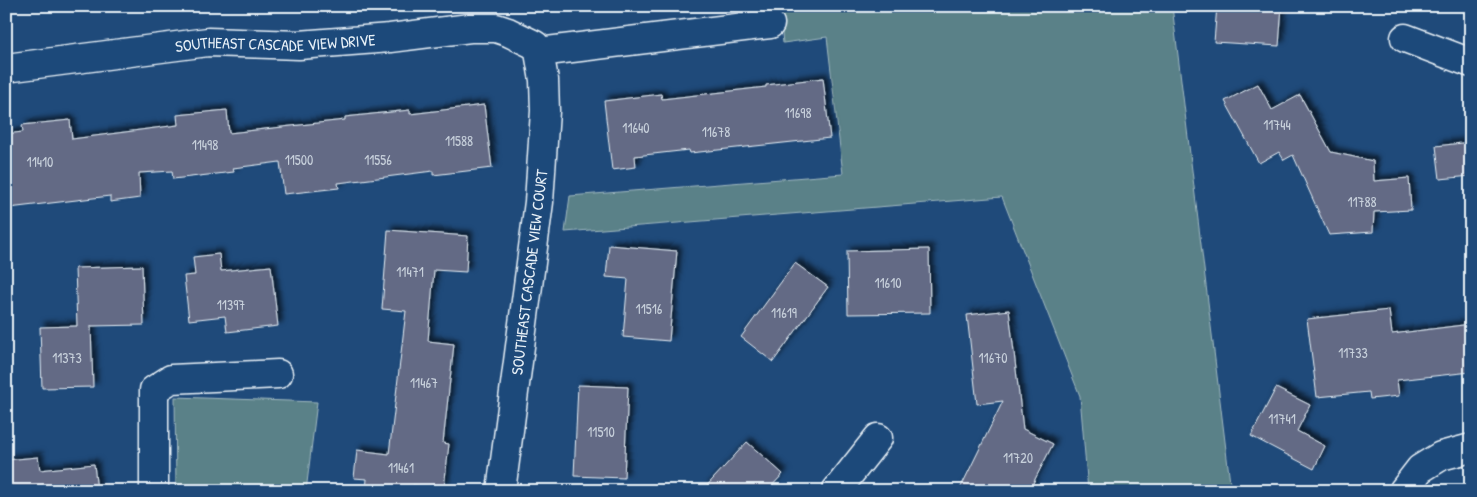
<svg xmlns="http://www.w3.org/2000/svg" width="1477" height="497" font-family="'Patrick Hand',sans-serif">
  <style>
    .green { fill: #5a8188; stroke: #a1b9c0 }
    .building { fill: #636b85; stroke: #e8f1f8; filter: url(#shadow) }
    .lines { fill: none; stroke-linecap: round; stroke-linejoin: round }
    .minor-casing { stroke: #e8f1f8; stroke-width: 31 }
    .minor { stroke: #1f4a7a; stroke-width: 28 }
    .labels { text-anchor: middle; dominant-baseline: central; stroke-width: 5; stroke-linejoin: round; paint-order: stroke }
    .number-label { font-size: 14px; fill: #c7d0db }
    .street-label { font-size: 16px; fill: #e8f1f8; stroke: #1f4a7a }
  </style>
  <defs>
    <filter id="shadow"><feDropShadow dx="4.5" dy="-4.5" stdDeviation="2.5" flood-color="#0009"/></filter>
  </defs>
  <rect width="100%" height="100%" fill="#1f4a7a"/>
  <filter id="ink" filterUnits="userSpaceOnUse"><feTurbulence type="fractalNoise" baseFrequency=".02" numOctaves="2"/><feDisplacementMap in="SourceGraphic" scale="10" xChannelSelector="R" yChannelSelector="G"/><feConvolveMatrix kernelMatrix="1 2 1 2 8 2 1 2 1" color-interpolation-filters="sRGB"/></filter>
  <g filter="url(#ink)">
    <path class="green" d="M 779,6 L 1172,6 L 1231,491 L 1088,491 L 1080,396 L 1002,197 L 565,232 L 570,196 L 843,174 L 827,37 L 783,43 Z
      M 175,397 L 317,402 L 306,491 L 176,491 Z"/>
    <path class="building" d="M 1217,6 L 1282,6 L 1279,46 L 1214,42 Z
      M 823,78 L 830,138 L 690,153 L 689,150 L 635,156 L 636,167 L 612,170 L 604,101 L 661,94 L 662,99 L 766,87 L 766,85 Z
      M 1258,84 L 1272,110 L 1300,95 L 1331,152 L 1373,161 L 1374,181 L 1409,178 L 1411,210 L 1374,212 L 1373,232 L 1329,235 L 1293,155 L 1284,160 L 1279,152 L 1259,163 L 1225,101 Z
      M 484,105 L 492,168 L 433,175 L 433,171 L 338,183 L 339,188 L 284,194 L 280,162 L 233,168 L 234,172 L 173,179 L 172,171 L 139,173 L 140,198 L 110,202 L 110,196 L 9,208 L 6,187 L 6,134 L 23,132 L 22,125 L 70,120 L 72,139 L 178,125 L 177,115 L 227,110 L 229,133 L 345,120 L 345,117 L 410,110 L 410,114 Z
      M 1471,142 L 1471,176 L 1440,179 L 1436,146 Z
      M 388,230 L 468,236 L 466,272 L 434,270 L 428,341 L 454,344 L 443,443 L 449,444 L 444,488 L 413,485 L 412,491 L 366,491 L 367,479 L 354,478 L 357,450 L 389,454 L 406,311 L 382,309 Z
      M 609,245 L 677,251 L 669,341 L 623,337 L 628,279 L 606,277 Z
      M 929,249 L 930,313 L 848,314 L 847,251 Z
      M 219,254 L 221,271 L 271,266 L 278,326 L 227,332 L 225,316 L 189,320 L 184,276 L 195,275 L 193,257 Z
      M 795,263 L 828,287 L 773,362 L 741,337 Z
      M 142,266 L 144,325 L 91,326 L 93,387 L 42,388 L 40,327 L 77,326 L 75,268 Z
      M 1009,310 L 1023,429 L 1053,444 L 1029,491 L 959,491 L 1003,401 L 977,404 L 967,315 Z
      M 1389,310 L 1392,334 L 1471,324 L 1471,372 L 1397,380 L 1399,396 L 1370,399 L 1369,392 L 1317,397 L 1307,319 Z
      M 578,385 L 628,387 L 624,478 L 574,476 Z
      M 1276,388 L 1310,405 L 1297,431 L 1325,446 L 1314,469 L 1251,436 Z
      M 747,442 L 783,474 L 767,491 L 702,491 Z
      M 38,457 L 40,470 L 94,464 L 97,491 L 6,491 L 6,460 Z"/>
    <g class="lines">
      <defs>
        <g id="minor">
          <path d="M 1405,38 L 1471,63"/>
          <path d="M 539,52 L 770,24"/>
          <path id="s1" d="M 6,68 L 208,42 L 299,45 L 390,38 L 470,28 L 496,28 L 508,32 L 535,45 L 539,52 L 544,80 L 545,111 L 539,202 L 501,491"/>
          <path d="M 154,491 L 154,390 L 171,379 L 278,374"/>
          <path d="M 836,491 L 878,438"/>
          <path d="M 1403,491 L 1420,469 L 1441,456 L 1471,448"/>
        </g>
      </defs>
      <use href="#minor" class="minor-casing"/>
      <use href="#minor" class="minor"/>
    </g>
  </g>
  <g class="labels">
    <g class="number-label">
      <text x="798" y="112">11698</text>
      <text x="1277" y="124">11744</text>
      <text x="636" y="127">11640</text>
      <text x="716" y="131">11678</text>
      <text x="459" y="140">11588</text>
      <text x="205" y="144">11498</text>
      <text x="299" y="159">11500</text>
      <text x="378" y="159">11556</text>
      <text x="40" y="161">11410</text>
      <text x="1362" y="201">11788</text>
      <text x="410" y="271">11471</text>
      <text x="888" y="282">11610</text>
      <text x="231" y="304">11397</text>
      <text x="649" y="308">11516</text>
      <text x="784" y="312">11619</text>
      <text x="1353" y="352">11733</text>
      <text x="67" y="357">11373</text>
      <text x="993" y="357">11670</text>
      <text x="424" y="382">11467</text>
      <text x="1282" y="418">11741</text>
      <text x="601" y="431">11510</text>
      <text x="1018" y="457">11720</text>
      <text x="401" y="467">11461</text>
    </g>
    <g class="street-label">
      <text stroke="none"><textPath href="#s1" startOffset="271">SOUTHEAST CASCADE VIEW DRIVE</textPath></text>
      <text transform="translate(529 272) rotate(-83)">SOUTHEAST CASCADE VIEW COURT</text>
    </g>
  </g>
  <rect width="1477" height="497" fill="none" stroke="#1f4a7a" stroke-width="25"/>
  <rect x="12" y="12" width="1452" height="472" fill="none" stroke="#e8f1f8" stroke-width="2" filter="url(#ink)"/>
</svg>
